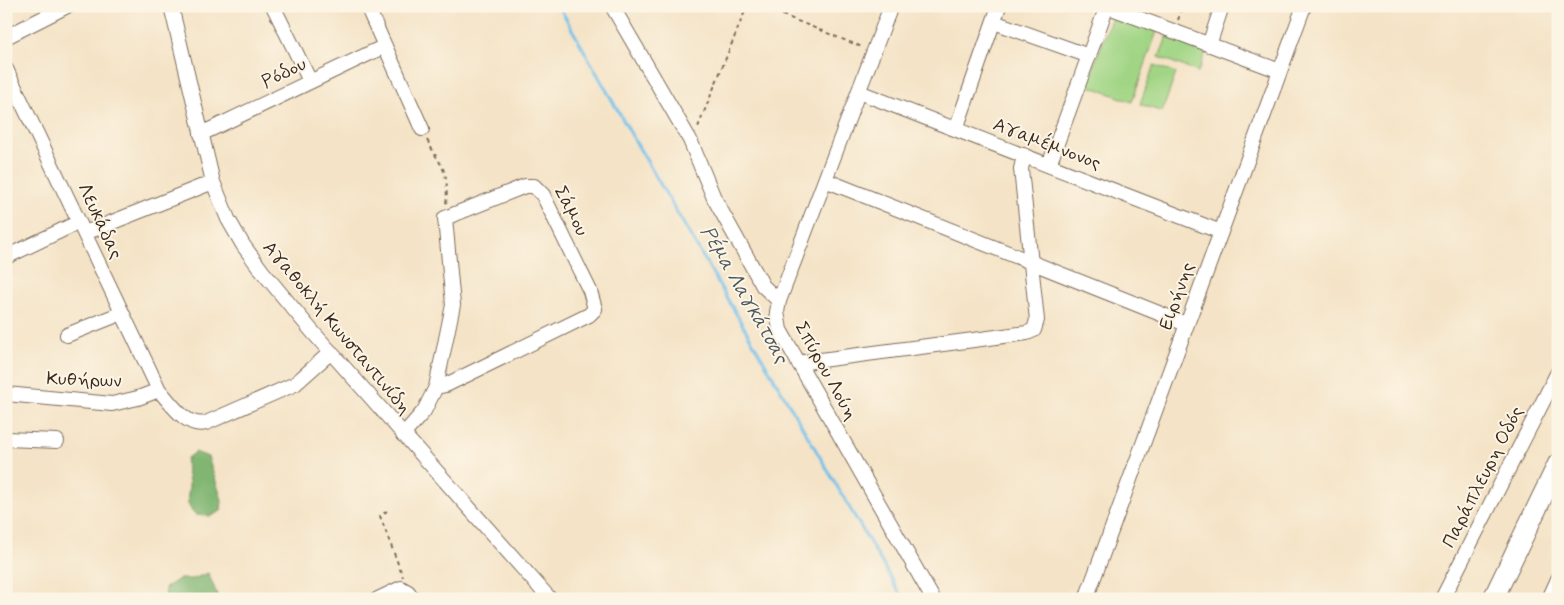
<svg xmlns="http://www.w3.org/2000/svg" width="1564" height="605" font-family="Mynerve,sans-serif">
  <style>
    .green { fill: #a1d585; stroke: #6e8052 }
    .forest { fill: #80b672; stroke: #5e7048 }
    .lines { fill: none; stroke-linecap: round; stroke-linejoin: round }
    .stream { stroke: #70c0eb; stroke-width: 3 }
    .minor-casing { stroke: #7c6b59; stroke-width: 16 }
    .highway-casing { stroke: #7c6b59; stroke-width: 22 }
    .path { stroke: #7c6b59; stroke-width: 2; stroke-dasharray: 4 4; stroke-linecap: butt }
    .minor { stroke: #fff; stroke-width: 14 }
    .highway { stroke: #fff; stroke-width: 20 }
    .labels { text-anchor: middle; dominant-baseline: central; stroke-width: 4; stroke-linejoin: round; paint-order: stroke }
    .street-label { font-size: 19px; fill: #3b2a1e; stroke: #fcf5e5 }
    .water-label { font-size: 20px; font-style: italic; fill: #4b575c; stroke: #fcf5e5 }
  </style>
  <rect width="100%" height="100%" fill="#fcf5e5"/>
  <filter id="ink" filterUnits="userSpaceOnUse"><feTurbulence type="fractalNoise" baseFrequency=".02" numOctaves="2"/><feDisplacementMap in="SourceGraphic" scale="10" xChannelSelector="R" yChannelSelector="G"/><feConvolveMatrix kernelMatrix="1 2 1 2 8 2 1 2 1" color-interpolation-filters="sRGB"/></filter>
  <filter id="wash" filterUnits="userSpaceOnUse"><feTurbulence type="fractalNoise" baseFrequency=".0096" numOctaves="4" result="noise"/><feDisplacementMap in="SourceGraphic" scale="20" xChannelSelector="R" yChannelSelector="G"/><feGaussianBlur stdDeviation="1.12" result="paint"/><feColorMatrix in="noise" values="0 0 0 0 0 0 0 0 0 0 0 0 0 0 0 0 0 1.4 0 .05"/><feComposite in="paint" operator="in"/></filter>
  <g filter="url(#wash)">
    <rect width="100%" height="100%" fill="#f4e3c6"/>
    <path class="green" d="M 1113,14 L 1157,31 L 1132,102 L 1087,85 Z
      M 1167,37 L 1206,52 L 1198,72 L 1159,57 Z
      M 1154,65 L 1176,73 L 1162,112 L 1140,104 Z"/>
    <path class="forest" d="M 195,452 L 208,457 L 222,500 L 221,511 L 211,516 L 196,515 C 182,500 190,498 189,482 C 188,473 185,467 187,458 Z
      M 208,573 L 219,599 L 166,599 L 165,588 L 179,579 L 193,579 Z"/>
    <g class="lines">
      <path class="stream" d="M 559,6 L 631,134 L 903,599"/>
    </g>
  </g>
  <g filter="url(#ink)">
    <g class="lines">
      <defs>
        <path id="minor" d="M 171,6 L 213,182 L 228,219 L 243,245 L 262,271 L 311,330 L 550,599
          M 273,6 L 310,81
          M 367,6 L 422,129
          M 612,6 L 690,140 L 714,198 L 763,286 L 779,301
          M 891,6 L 779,301 L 777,312 L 780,330 L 933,599
          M 1106,6 L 1280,71
          M 994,22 L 1089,56
          M 6,37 L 67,6
          M 1209,45 L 1222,6
          M 6,69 L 159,390 C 171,403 186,428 206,423 L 295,384 L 331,352
          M 859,92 L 1221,232
          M 956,129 L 999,6
          M 201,134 L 385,46
          M 1049,165 L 1107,6
          M 825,180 L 1186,324
          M 85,233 L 213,182
          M 6,257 L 79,222
          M 67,335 L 122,313
          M 798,363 L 1027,333 L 1034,330 L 1037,320 L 1021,169 L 1024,155
          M 6,394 L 112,404 L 138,398 L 159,390
          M 403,435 L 424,411 L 436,387 L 446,385 L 589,315 L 595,309 L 590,291 L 543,195 L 534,186 L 525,186 L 445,218 L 453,305 L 436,387
          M 6,439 L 57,441
          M 378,599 L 401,588 L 408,592 L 413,599
          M 1086,599 L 1304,6
          M 1442,599 L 1558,372
          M 1549,599 L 1558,579"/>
        <path id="highway" d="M 1493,599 L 1558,464"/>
      </defs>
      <use href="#minor" class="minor-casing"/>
      <use href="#highway" class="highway-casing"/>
      <path class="path" d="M 760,6 L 862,47
        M 1178,20 L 1183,6
        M 698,127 L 747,6
        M 427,140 C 443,171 449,168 446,205
        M 387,511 L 380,516 L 403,577"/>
      <use href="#minor" class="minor"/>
      <use href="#highway" class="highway"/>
    </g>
  </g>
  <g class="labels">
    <g class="street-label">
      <text transform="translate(284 73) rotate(-26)">Ρόδου</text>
      <text transform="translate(1047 144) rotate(21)">Αγαμέμνονoς</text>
      <text transform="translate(571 211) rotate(63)">Σάμου</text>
      <text transform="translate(100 221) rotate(65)">Λευκάδας</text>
      <text transform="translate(1177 296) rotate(-70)">Ειρήνης</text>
      <text transform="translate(337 328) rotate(50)">Αγαθοκλή Κωνσταντινίδη</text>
      <text transform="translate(826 371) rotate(61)">Σπύρου Λούη</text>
      <text transform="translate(84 380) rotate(2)">Κυθήρων</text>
      <text transform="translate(1483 477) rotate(-63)">Παράπλευρη Οδός</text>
    </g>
    <g class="water-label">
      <text transform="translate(744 295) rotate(60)">Ρέμα Λαγκάτσας</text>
    </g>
  </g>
  <rect width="1564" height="605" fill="none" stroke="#fcf5e5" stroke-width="25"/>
</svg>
